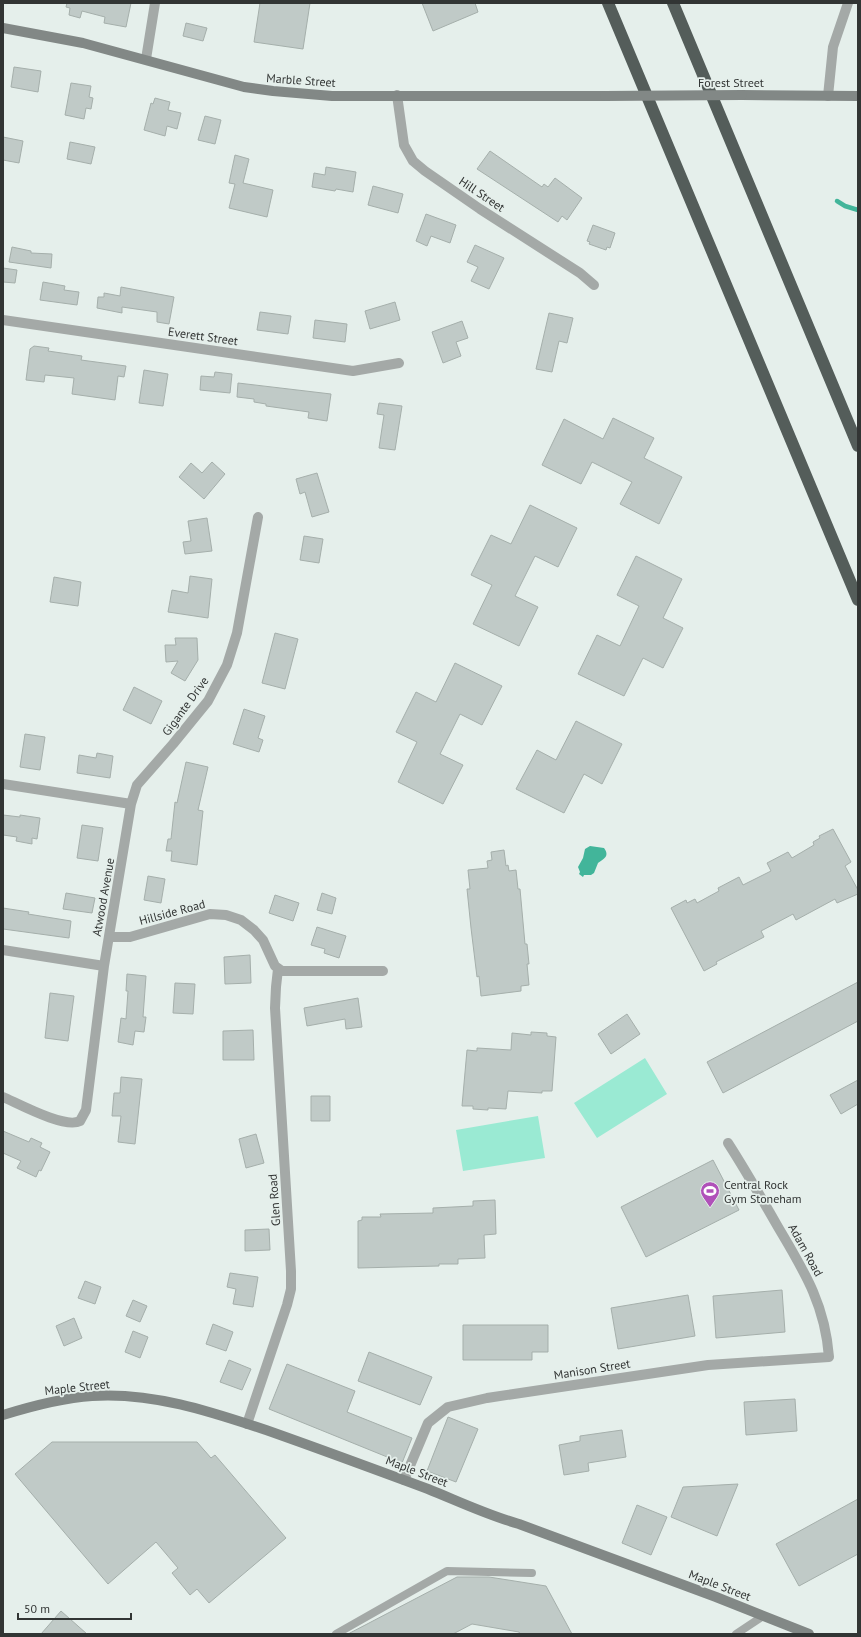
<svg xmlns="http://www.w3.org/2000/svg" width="861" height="1637" font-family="'PT Sans',sans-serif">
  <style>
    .green { fill: #9aead3 }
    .water { fill: #42b59a }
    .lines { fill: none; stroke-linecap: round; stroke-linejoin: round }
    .stream { stroke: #42b59a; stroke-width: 4.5 }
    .building { fill: #c0cac7; stroke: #a5afab }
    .lane { stroke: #a4a9a7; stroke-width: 8 }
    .street { stroke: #a4a9a7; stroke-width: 10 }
    .secondary { stroke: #828886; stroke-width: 10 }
    .highway { stroke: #545d5a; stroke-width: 12 }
    .secondary-bridge { stroke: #828886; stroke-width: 10 }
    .labels { text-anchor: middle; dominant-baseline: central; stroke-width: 3.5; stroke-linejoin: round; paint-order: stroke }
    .street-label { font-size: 12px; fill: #323534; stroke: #e5efeb }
    .poi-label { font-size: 12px; fill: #323534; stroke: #e5efeb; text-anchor: start }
  </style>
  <rect width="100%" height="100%" fill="#e5efeb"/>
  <path class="green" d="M 645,1058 L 667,1094 L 597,1138 L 574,1103 Z
    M 538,1116 L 545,1158 L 463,1171 L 456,1130 Z"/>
  <path class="water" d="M 590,846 L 604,848 C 610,856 604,859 598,863 L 594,873 L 591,875 L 584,875 L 583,877 L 579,874 L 580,872 L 578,867 L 583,858 L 585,849 Z"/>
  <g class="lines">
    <path class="stream" d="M 837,201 L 845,206 L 858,210"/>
  </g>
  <path class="building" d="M 67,3 L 131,3 L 126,27 L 104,23 L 105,17 L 82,11 L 80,18 L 69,15 L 70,8 L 66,7 Z
    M 260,3 L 310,3 L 303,49 L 254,42 Z
    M 422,3 L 475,3 L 478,12 L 433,31 Z
    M 186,23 L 207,28 L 203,41 L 183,36 Z
    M 14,67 L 41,71 L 38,92 L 11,87 Z
    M 71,83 L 91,86 L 89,97 L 93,98 L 91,109 L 86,108 L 84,119 L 65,115 Z
    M 155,98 L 170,102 L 168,110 L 181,113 L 177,129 L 167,126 L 165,136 L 144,130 L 151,103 L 153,104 Z
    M 205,116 L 221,120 L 215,144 L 198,140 Z
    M 3,137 L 23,141 L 19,163 L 3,160 Z
    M 70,142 L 95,147 L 91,164 L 67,159 Z
    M 490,151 L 542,187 L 544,184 L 548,187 L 555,178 L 582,198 L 567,220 L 562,216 L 558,222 L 477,169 Z
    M 235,155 L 249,159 L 243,183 L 273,190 L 267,217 L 229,208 L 235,184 L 229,183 Z
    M 326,167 L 356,172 L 353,192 L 336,189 L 335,191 L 312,187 L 314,173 L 325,175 Z
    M 373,186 L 403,194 L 398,213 L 368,205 Z
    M 426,214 L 456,225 L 450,243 L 431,236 L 427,246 L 416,241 Z
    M 593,225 L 615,233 L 610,248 L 607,247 L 606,250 L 589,244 L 590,242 L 587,241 Z
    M 475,245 L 504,258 L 489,289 L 471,281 L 478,267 L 467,262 Z
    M 12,247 L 31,251 L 31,253 L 52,254 L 51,268 L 9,262 Z
    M 3,268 L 17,270 L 15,283 L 3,282 Z
    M 43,282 L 65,286 L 64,290 L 79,292 L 77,305 L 40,300 Z
    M 121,287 L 174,297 L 169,324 L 157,322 L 157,312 L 122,307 L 122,313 L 97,308 L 98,297 L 104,297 L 104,293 L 120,296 Z
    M 395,302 L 400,320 L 370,329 L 365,311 Z
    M 260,312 L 291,316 L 288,334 L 257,330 Z
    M 549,313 L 573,318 L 567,343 L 559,341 L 552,372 L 536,369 Z
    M 315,320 L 347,324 L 345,342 L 313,338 Z
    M 462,321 L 468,338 L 456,342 L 461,356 L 443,363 L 432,332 Z
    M 34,346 L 49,348 L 48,351 L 82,356 L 81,360 L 126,366 L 124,377 L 118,376 L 115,400 L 72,394 L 74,378 L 45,375 L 44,382 L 26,380 L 30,349 Z
    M 144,370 L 168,374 L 163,406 L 139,403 Z
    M 215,372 L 232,374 L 230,393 L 200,390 L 201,376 L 214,377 Z
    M 238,383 L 331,394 L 327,421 L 308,418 L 309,412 L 266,406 L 266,404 L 254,402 L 254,399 L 237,397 Z
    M 379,403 L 402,406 L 395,450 L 379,448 L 384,415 L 377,414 Z
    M 613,418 L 654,438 L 644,458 L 682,477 L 659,524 L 620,504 L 632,482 L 592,462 L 581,484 L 542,465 L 564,419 L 603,439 Z
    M 212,462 L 225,474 L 204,499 L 179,477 L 191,463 L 202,473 Z
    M 317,473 L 329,512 L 312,517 L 305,492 L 300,494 L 296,479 Z
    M 530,505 L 577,528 L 558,567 L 535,556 L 515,596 L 538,607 L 519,646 L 473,624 L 492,585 L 471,575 L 491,535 L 511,544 Z
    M 207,518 L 212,551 L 185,554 L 183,542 L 191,541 L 188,521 Z
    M 304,536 L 323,539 L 319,563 L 300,560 Z
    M 636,556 L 682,579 L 663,618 L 683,628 L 663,668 L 643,658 L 624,696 L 578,674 L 597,635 L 620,646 L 639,606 L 617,595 Z
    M 190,576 L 212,579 L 208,618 L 168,612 L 172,590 L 188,593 Z
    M 54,577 L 81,582 L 78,606 L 50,602 Z
    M 275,633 L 298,639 L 285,689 L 262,683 Z
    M 175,638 L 197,638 L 198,660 L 185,681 L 171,673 L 178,661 L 166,662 L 165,645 L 176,645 Z
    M 455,663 L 502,686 L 482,725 L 460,714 L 440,754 L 463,765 L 443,804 L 398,782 L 417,742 L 396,732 L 416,692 L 436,702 Z
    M 134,687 L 162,701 L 151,724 L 123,710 Z
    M 244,709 L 265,716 L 258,738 L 263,740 L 259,752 L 233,744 Z
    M 576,721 L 622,744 L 602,784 L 584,774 L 564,813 L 516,789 L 537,750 L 556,760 Z
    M 25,734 L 45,737 L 40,770 L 20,767 Z
    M 97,753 L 113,756 L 110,778 L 77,773 L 79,755 L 96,758 Z
    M 186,762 L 208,767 L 198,810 L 203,811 L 197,865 L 171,861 L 172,851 L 166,851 L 168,839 L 171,839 L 175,802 L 177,803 Z
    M 3,815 L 20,817 L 20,815 L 40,818 L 37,839 L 32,838 L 32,844 L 16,841 L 17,837 L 3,835 Z
    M 82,825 L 103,828 L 98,861 L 77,858 Z
    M 833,829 L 851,862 L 845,866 L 858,890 L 858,894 L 837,903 L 835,899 L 796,920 L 793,914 L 761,931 L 764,937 L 716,962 L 717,964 L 704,971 L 671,908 L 686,900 L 687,903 L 695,899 L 697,903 L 719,891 L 718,888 L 739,877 L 743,885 L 771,871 L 767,863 L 788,852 L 792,858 L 814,845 L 813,842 L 820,838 L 819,836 Z
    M 504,850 L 506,866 L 508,865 L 509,871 L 516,870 L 518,889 L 520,889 L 525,944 L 527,944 L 529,964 L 527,964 L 529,985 L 521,986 L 521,991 L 481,996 L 479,976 L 477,977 L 471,928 L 467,889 L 470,889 L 468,870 L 488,868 L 487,861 L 492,860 L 491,852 Z
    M 148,876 L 165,879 L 161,903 L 144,900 Z
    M 66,893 L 95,898 L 92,913 L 63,909 Z
    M 322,893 L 336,898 L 332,914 L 317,910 Z
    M 275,895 L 299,903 L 293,921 L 269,913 Z
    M 3,908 L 29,912 L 28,914 L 71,921 L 69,938 L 3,929 Z
    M 317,927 L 346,936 L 339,958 L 324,953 L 325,949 L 311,945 Z
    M 250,955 L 251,983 L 225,984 L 224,957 Z
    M 127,974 L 146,976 L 143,1017 L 146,1017 L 144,1032 L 135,1031 L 133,1045 L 118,1042 L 121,1018 L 126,1019 L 128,991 L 126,991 Z
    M 858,982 L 858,1021 L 723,1093 L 707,1062 Z
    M 175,983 L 195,984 L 193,1014 L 173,1013 Z
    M 50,993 L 74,996 L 68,1041 L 45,1038 Z
    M 358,998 L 362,1027 L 346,1029 L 345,1019 L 307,1026 L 304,1008 Z
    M 627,1014 L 640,1034 L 611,1054 L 598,1034 Z
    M 253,1030 L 254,1060 L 223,1060 L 223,1031 Z
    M 531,1032 L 547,1033 L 547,1036 L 556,1037 L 552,1091 L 542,1091 L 542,1093 L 508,1091 L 506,1109 L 488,1108 L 488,1110 L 473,1109 L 473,1106 L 462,1106 L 467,1050 L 477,1051 L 477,1048 L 511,1050 L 512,1033 L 531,1035 Z
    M 121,1077 L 142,1079 L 135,1144 L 118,1142 L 121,1116 L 112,1116 L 114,1093 L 120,1093 Z
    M 858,1080 L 858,1104 L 841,1114 L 830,1095 Z
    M 311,1096 L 330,1096 L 330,1121 L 311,1121 Z
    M 3,1131 L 29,1142 L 31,1138 L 42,1143 L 40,1147 L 50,1152 L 41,1171 L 39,1170 L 36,1177 L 17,1168 L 21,1161 L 3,1153 Z
    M 256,1134 L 264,1163 L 246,1168 L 239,1139 Z
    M 713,1160 L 739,1210 L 646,1257 L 621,1207 Z
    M 495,1200 L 496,1234 L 484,1235 L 485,1258 L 458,1259 L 458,1264 L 439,1264 L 439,1266 L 358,1268 L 358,1221 L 362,1220 L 362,1217 L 381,1217 L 380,1214 L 433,1213 L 433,1208 L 473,1206 L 473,1201 Z
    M 269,1229 L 270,1250 L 245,1251 L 245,1230 Z
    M 230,1273 L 258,1277 L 253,1307 L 233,1304 L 236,1289 L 227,1287 Z
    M 85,1281 L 101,1287 L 95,1304 L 78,1298 Z
    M 782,1290 L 785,1332 L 716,1338 L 713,1296 Z
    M 688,1295 L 695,1336 L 618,1349 L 611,1308 Z
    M 133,1300 L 147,1306 L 140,1322 L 126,1316 Z
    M 74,1318 L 82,1338 L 64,1346 L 56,1326 Z
    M 213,1324 L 233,1332 L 226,1351 L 206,1344 Z
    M 463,1325 L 548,1325 L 548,1352 L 532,1352 L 532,1360 L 463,1360 Z
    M 133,1331 L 148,1337 L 140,1358 L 125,1352 Z
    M 369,1352 L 432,1377 L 420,1405 L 358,1381 Z
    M 229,1360 L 251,1369 L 242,1390 L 220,1382 Z
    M 287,1364 L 355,1391 L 347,1412 L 412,1438 L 402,1463 L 269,1409 Z
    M 795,1399 L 797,1431 L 746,1435 L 744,1402 Z
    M 448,1417 L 478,1429 L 456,1482 L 427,1471 Z
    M 622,1430 L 626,1457 L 588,1463 L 589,1471 L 564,1475 L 559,1445 L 580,1441 L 580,1436 Z
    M 52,1442 L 197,1442 L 211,1458 L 215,1455 L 286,1538 L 209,1603 L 197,1589 L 190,1595 L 172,1573 L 178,1568 L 156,1542 L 108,1584 L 15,1474 Z
    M 738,1484 L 717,1536 L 671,1517 L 683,1487 Z
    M 858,1499 L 858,1554 L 799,1586 L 776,1544 Z
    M 637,1505 L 667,1517 L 651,1555 L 622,1543 Z
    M 457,1577 L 489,1577 L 546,1586 L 572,1634 L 520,1634 L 519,1632 L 472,1624 L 453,1634 L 348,1634 Z
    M 61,1611 L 87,1634 L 41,1634 Z"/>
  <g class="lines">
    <path class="lane" d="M 336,1634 L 447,1571 L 532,1573
      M 736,1634 L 763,1616"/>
    <path class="street" d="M 146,59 L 155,3
      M 397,95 L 404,145 L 413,161 L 425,171 L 480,209 L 580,273 L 594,285
      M 828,96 L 833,47 L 848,3
      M 3,320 L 353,371 L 399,363
      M 3,784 L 131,804 L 104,966 L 86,1110 L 80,1121 C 65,1129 19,1104 3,1097
      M 131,804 L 137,785 L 173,744 L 208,701 L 227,665 L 237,633 L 258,517
      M 109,937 L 130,937 L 210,914 L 226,915 L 241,920 L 254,930 L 263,940 L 275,966 L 282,971 L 383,971
      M 3,950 L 104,966
      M 247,1424 L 287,1305 L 291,1289 L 291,1271 L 275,1008 L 276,987 L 278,969
      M 404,1480 L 428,1423 L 448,1407 L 487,1398 L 708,1365 L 829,1357 C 825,1304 804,1271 778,1227 C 762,1199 746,1171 728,1143"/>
    <path class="secondary" d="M 3,28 L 83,43 L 244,87 L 273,91 L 332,96 L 605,96
      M 742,95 L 858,96
      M 3,1415 C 32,1406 61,1398 92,1396 C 152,1392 209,1411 266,1430 C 320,1449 374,1469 428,1489 C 458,1501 487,1515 519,1524 L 716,1597 L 809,1634"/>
    <path class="highway" d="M 608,3 L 858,600
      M 673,3 L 858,446"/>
    <path class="secondary-bridge" d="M 605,96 L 742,95"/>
  </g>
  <defs>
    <symbol id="stadium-pin" viewBox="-11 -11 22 30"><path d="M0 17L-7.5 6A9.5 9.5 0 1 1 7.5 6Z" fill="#b051b9" stroke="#e5efeb"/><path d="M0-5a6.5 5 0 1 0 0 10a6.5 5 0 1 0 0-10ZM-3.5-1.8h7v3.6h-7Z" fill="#fff"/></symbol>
  </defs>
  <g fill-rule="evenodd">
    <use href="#stadium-pin" x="699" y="1180" width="22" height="30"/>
  </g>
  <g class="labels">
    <g class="street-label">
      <text transform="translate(301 80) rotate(4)">Marble Street</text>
      <text x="731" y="82">Forest Street</text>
      <text transform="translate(482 194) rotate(34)">Hill Street</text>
      <text transform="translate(203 336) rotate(8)">Everett Street</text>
      <text transform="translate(185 706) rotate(-54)">Gigante Drive</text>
      <text transform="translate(103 897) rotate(-80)">Atwood Avenue</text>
      <text transform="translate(172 912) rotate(-15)">Hillside Road</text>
      <text transform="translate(274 1200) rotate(-94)">Glen Road</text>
      <text transform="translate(806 1250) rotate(61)">Adam Road</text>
      <text transform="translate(592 1369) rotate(-9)">Manison Street</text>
      <text transform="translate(77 1387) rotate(-6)">Maple Street</text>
      <text transform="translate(417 1471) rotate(21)">Maple Street</text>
      <text transform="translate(720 1585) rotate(21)">Maple Street</text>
    </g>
    <g class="poi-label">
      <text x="724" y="1184">Central Rock<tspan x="724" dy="14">Gym Stoneham</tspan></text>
    </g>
  </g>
  <rect width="861" height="1637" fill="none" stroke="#323534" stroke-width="8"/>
  <path d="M18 1613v6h113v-6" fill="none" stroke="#323534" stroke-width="2"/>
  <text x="24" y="1613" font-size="12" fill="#323534" stroke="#e5efeb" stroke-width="3" paint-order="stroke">50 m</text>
</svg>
